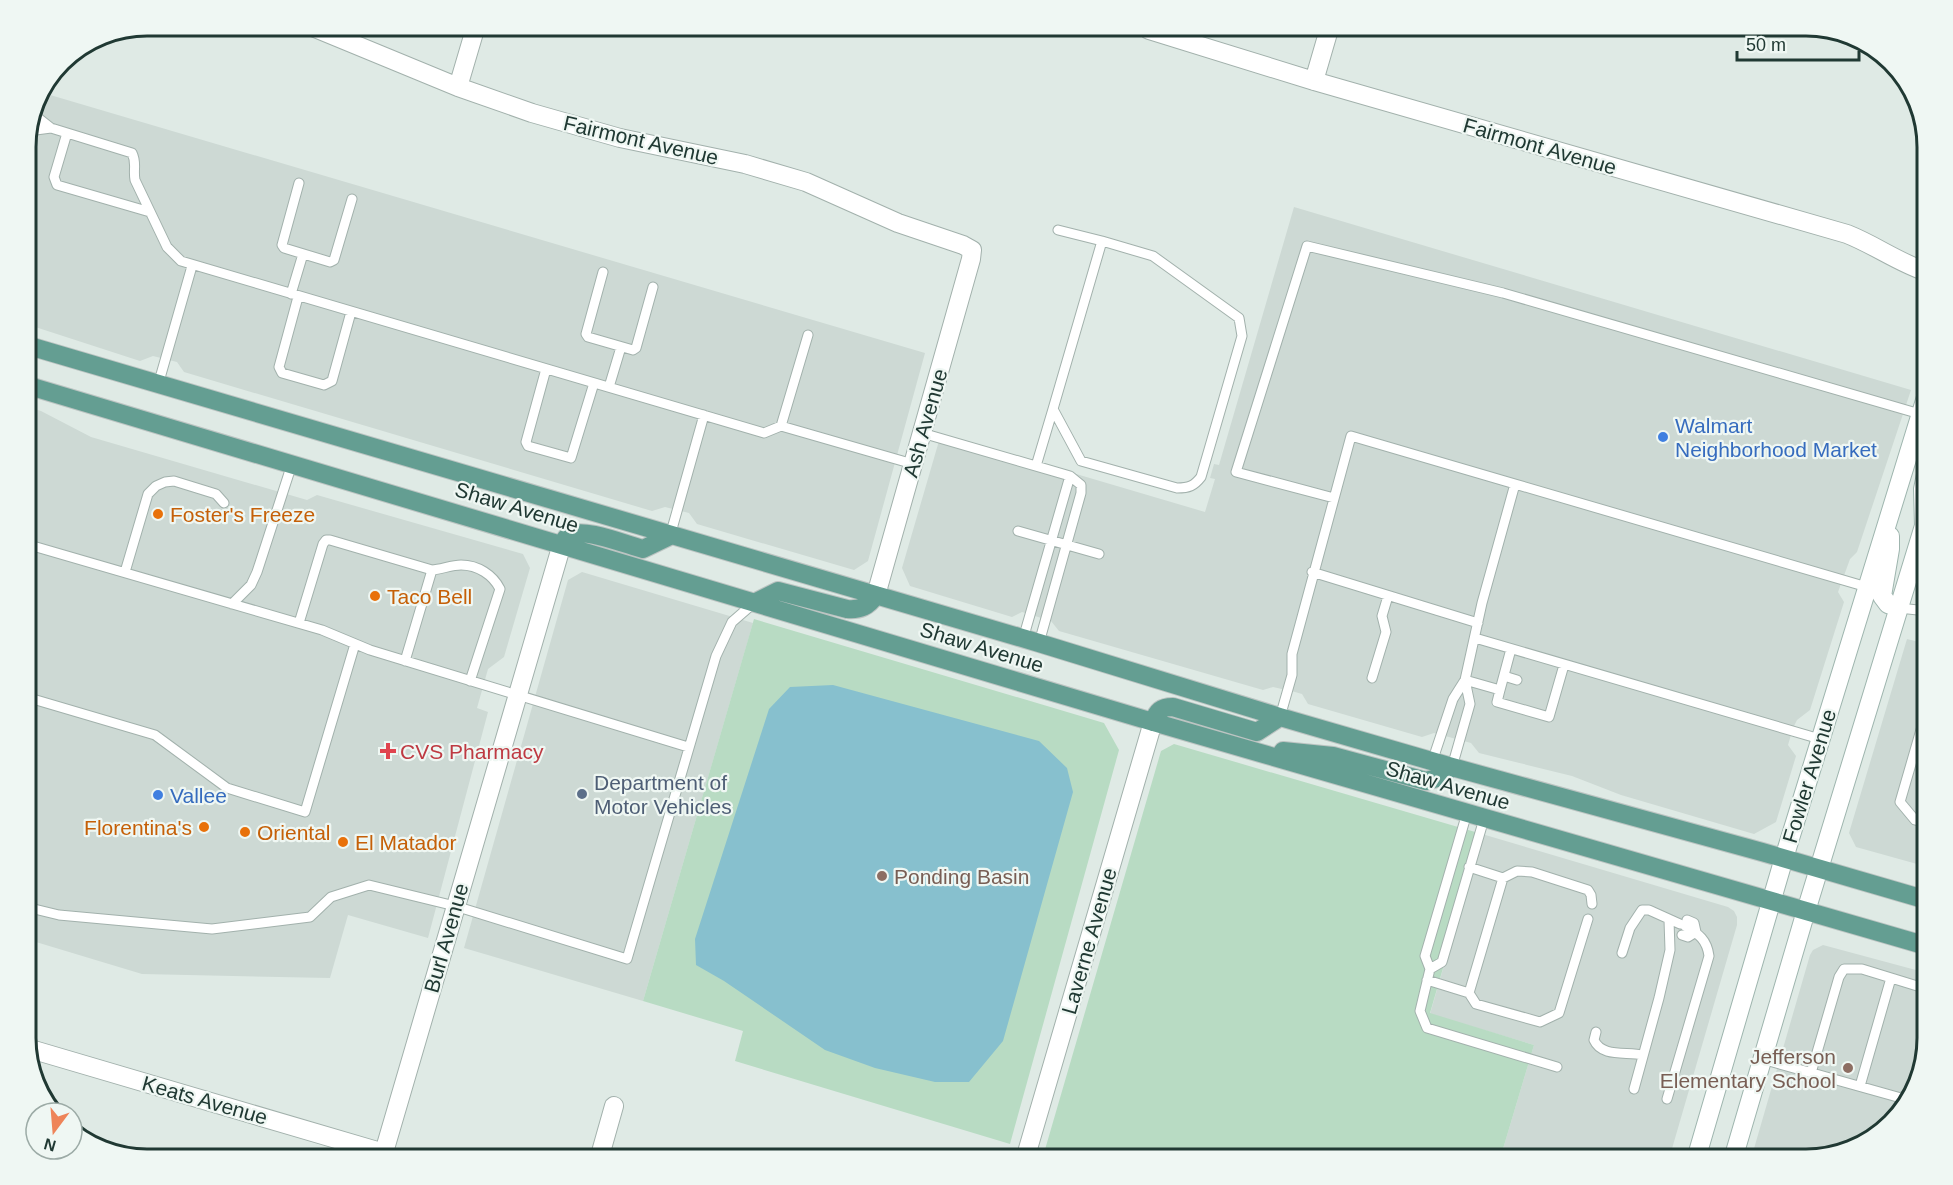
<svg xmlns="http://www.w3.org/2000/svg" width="1953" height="1185" font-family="Arial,sans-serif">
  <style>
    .built { fill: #cdd9d4 }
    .green { fill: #b8dbc3 }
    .water { fill: #87c0ce }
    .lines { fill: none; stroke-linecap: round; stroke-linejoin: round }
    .service-casing { stroke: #a2b1ac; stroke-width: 11 }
    .minor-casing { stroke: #a2b1ac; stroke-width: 20 }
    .secondary-casing { stroke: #9eb5ae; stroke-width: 20 }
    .primary-casing { stroke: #bcc4c2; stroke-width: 20 }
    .service { stroke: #fff; stroke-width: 9 }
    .minor { stroke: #fff; stroke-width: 18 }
    .secondary { stroke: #fff; stroke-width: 18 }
    .primary { stroke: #649e92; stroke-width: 18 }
    .shop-dot { fill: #3f7fe0; stroke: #eff7f3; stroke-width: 2 }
    .food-dot { fill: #e8710a; stroke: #eff7f3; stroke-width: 2 }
    .health-dot { fill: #e0444e; stroke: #eff7f3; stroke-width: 2 }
    .service-dot { fill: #5c6f8a; stroke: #eff7f3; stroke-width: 2 }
    .education-dot { fill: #8d6e63; stroke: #eff7f3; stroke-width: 2 }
    .labels { text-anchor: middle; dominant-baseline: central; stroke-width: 4.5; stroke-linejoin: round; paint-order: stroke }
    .street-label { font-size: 21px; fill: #203933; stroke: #eff7f3 }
    .shop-label { font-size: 21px; fill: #366cbe; stroke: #eff7f3; text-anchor: start }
    .food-label { font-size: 21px; fill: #c56008; stroke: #eff7f3; text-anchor: start }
    .health-label { font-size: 21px; fill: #be3a42; stroke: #eff7f3; text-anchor: start }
    .service-label { font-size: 21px; fill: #4e5e75; stroke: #eff7f3; text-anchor: start }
    .education-label { font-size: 21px; fill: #785e54; stroke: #eff7f3; text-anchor: start }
    .rim { fill: none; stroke: #203933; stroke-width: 3 }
  </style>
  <rect width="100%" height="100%" fill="#dfeae5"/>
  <path class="built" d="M 40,92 L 925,353 L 868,561 L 854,570 L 697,524 L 689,513 L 665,507 L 652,511 L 184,372 L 177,362 L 153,356 L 140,361 L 26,324 L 26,140 L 36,107 L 35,100 Z
    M 1294,207 L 1911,390 L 1857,552 L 1850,559 L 1838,592 L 1844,602 L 1810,710 L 1797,720 L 1793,728 L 1788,745 L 1796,756 L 1776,822 L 1754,834 L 1621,795 L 1572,776 L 1479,753 L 1471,743 L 1434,733 L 1422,737 L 1308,704 L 1302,694 L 1295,692 L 1273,687 L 1263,690 L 1059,631 L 1051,621 L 1022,612 L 1012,617 L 910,586 L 902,568 L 941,434 L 1205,512 L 1215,479 L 1210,478 L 1214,464 L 1219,465 Z
    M 26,406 L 41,411 L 91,437 L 307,500 L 317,495 L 523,554 L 530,568 L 504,657 L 488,669 L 477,708 L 488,712 L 428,938 L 348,915 L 330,978 L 142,974 L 26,939 Z
    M 582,572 L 753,623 L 643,1001 L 464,948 L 568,580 Z
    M 1907,639 L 1927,644 L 1927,869 L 1917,864 L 1856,847 L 1849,833 Z
    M 1482,834 L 1728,907 L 1734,911 L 1737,917 L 1737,925 L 1669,1159 L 1500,1159 L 1534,1045 L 1430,1014 Z
    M 1823,945 L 1927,973 L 1927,1038 L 1911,1099 L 1867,1143 L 1806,1159 L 1751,1159 L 1810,955 L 1813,950 Z"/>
  <path class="green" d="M 754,619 L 1104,723 L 1119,750 L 1010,1144 L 735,1061 L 743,1031 L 643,1001 Z
    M 1174,744 L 1482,834 L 1430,1013 L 1534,1045 L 1500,1159 L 1067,1159 L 1044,1153 L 1161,751 Z"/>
  <path class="water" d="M 833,685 L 1039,741 L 1067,768 L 1073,792 L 1003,1041 L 969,1082 L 935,1082 L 875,1068 L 825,1050 L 724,981 L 696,965 L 695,939 L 769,709 L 790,687 Z"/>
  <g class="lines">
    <defs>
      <path id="service" d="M 51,128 L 132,153 C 137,163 133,169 135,180 L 167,247 L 181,261 L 764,433 L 781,426 L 913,464
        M 28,131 L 51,128 L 32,113
        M 67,133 L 54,177 L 57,185 L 150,212
        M 299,183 L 282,245 L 284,248 L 330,262 L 334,260 L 352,199
        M 1058,230 L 1102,241
        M 1102,241 L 1153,256 L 1239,318 L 1242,336 L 1201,477 C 1194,486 1189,488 1177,488 L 1081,461 L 1053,409 Z
        M 603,272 L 586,334 L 588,337 L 633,350 L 636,348 L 653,287
        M 291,294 L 303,254
        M 298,297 L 279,367 L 282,373 L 324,385 L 332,381 L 351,312
        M 546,369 L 526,442 L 528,446 L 571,458 L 594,383
        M 158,385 L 192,266
        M 609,387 L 621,347
        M 781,426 L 808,335
        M 922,433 L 1070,476 L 1081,485 L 1081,493 L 1039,643
        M 1036,466 L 1053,409
        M 1515,484 L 1867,587
        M 1334,498 L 1236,472 L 1307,246 L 1503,293 L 1920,414
        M 1018,531 L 1099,554
        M 670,536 L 704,415
        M 26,544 L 322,630 L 370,650 L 688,747
        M 125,572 L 148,494 L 156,486 L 165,482 L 174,481 L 216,494 L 224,503
        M 1312,572 L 1478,623
        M 232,604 L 251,585 L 257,572 L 292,464
        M 1899,608 L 1927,611
        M 299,623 L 323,544 L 326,540 L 330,540 L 432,570
        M 1475,638 L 1820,739
        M 1023,639 L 1070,476
        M 405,661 L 432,570 C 442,569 452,565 461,565 C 478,565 493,575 500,589 L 470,681
        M 1504,676 L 1517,680
        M 1372,678 L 1386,632 L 1382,616 L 1388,596
        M 1500,690 L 1511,649
        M 26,697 L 155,735 L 227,788 L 305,812 L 355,644
        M 1927,709 L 1900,802 L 1915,820 L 1927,823
        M 1280,717 L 1292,675 L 1292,654 L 1351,436 L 1515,484 L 1482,603 L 1465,680 L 1500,690 L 1497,702 L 1549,717 L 1564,665
        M 1432,762 L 1453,699 L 1465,680 L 1470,704 L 1452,767
        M 1467,813 L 1425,956 L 1430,969 L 1420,1011 L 1427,1028 L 1557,1067
        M 1469,867 L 1503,878 L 1517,871 L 1532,872 L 1588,890 L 1591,895 L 1592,904
        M 1503,878 L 1469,993 L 1476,1004 L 1540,1022 L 1559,1013 L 1588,919
        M 26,907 L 59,915 L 212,929 L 310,917 L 331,897 L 369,885 L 455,906 L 627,959 L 716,656 L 732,622 L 755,602
        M 1687,920 L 1694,923 L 1696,932
        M 1682,935 L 1688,937 L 1696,932
        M 1622,953 L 1630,928 L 1642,910 L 1649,910 L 1680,924
        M 1430,969 L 1442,962 L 1484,819
        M 1427,980 L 1469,993
        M 1596,1032 L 1594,1040 C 1602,1058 1627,1051 1643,1055
        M 1762,1059 L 1901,1098 L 1913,1090 L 1927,1036
        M 1811,1073 L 1839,977 L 1844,969 L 1862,969 L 1927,989
        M 1860,1086 L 1891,978
        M 1634,1089 L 1659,998 L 1670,950 L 1669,920
        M 1667,1099 L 1709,956 C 1707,940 1699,934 1685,926"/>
      <path id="minor" d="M 310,26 L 458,87 L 532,113 L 620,138 L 745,164 L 806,182 L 898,223 L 963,245 L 972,250 L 971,259 L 876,595
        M 1149,30 L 1314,81 L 1847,234 C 1875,245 1899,263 1927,272
        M 1314,81 L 1330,26
        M 458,87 L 476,26
        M 27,1048 L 384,1153
        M 382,1159 L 562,544
        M 599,1159 L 614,1106
        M 1025,1159 L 1153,722"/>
      <path id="secondary" d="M 1924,526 L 1923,489 L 1927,470
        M 1890,536 L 1890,549 L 1882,596 L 1888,604 L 1899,608
        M 1696,1159 L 1784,858 L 1927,394
        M 1733,1159 L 1806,911 L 1927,516"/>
      <path id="primary" d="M 26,345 L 1039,643 L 1280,717 L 1452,767 L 1762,852 L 1927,900
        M 26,385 L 1153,722 L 1927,946
        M 562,544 C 564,542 565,538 568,536 C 581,526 627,545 643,549 L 670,536
        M 756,602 L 778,591 L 847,609 C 860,610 868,607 876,595
        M 1153,722 C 1157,711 1161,707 1173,707 L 1257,732 L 1280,717
        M 1283,751 L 1333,756 L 1426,781 L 1437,778 L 1452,767"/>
    </defs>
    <use href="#service" class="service-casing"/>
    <use href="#minor" class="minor-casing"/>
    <use href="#secondary" class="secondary-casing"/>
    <use href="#primary" class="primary-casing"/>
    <use href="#service" class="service"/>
    <use href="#minor" class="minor"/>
    <use href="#secondary" class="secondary"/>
    <use href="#primary" class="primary"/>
  </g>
  <g class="shop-dot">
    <circle cx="1663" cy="437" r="6"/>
    <circle cx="158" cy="795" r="6"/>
  </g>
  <g class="food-dot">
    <circle cx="158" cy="514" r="6"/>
    <circle cx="375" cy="596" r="6"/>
    <circle cx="204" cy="827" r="6"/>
    <circle cx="245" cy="832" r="6"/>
    <circle cx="343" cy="842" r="6"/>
  </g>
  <path class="health-dot" d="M385 742h6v6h6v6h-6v6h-6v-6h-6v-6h6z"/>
  <circle class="service-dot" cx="582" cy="794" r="6"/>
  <g class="education-dot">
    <circle cx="882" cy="876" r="6"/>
    <circle cx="1848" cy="1068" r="6"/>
  </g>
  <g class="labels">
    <g class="street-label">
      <text transform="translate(641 140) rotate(13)">Fairmont Avenue</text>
      <text transform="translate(1540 146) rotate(16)">Fairmont Avenue</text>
      <text transform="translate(925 423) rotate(-74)">Ash Avenue</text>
      <text transform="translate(517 507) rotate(17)">Shaw Avenue</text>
      <text transform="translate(982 647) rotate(17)">Shaw Avenue</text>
      <text transform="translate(1809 776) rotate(-73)">Fowler Avenue</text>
      <text transform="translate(1448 785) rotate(16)">Shaw Avenue</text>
      <text transform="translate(446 938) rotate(-74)">Burl Avenue</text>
      <text transform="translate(1089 941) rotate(-74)">Laverne Avenue</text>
      <text transform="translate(205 1100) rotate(16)">Keats Avenue</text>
    </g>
    <g class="shop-label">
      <text x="1675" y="425">Walmart<tspan x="1675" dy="24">Neighborhood Market</tspan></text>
      <text x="170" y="795">Vallee</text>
    </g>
    <g class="food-label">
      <text x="170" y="514">Foster's Freeze</text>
      <text x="387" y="596">Taco Bell</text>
      <text x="192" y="827" text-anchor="end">Florentina's</text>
      <text x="257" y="832">Oriental</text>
      <text x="355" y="842">El Matador</text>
    </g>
    <g class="health-label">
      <text x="400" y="751">CVS Pharmacy</text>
    </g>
    <g class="service-label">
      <text x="594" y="782">Department of<tspan x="594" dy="24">Motor Vehicles</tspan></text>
    </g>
    <g class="education-label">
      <text x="894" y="876">Ponding Basin</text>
      <text x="1836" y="1056" text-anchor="end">Jefferson<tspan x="1836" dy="24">Elementary School</tspan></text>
    </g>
  </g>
  <path d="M0 0H1953V1185H0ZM147 36H1806A111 111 0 0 1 1917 147V1038A111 111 0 0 1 1806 1149H147A111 111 0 0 1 36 1038V147A111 111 0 0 1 147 36Z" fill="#eff7f3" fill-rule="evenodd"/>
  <path class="rim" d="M147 36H1806A111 111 0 0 1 1917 147V1038A111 111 0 0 1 1806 1149H147A111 111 0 0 1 36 1038V147A111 111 0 0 1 147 36Z"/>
  <g transform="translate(54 1131) rotate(196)"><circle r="28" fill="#eff7f3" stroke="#9caba6" stroke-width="1.5"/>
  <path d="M0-4.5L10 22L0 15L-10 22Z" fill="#ee8459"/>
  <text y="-9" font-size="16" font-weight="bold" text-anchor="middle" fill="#203933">N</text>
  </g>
  <path d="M1737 51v9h122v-9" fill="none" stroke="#203933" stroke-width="3"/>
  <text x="1746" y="51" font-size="18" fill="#203933" stroke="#eff7f3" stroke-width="4.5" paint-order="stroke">50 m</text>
</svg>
